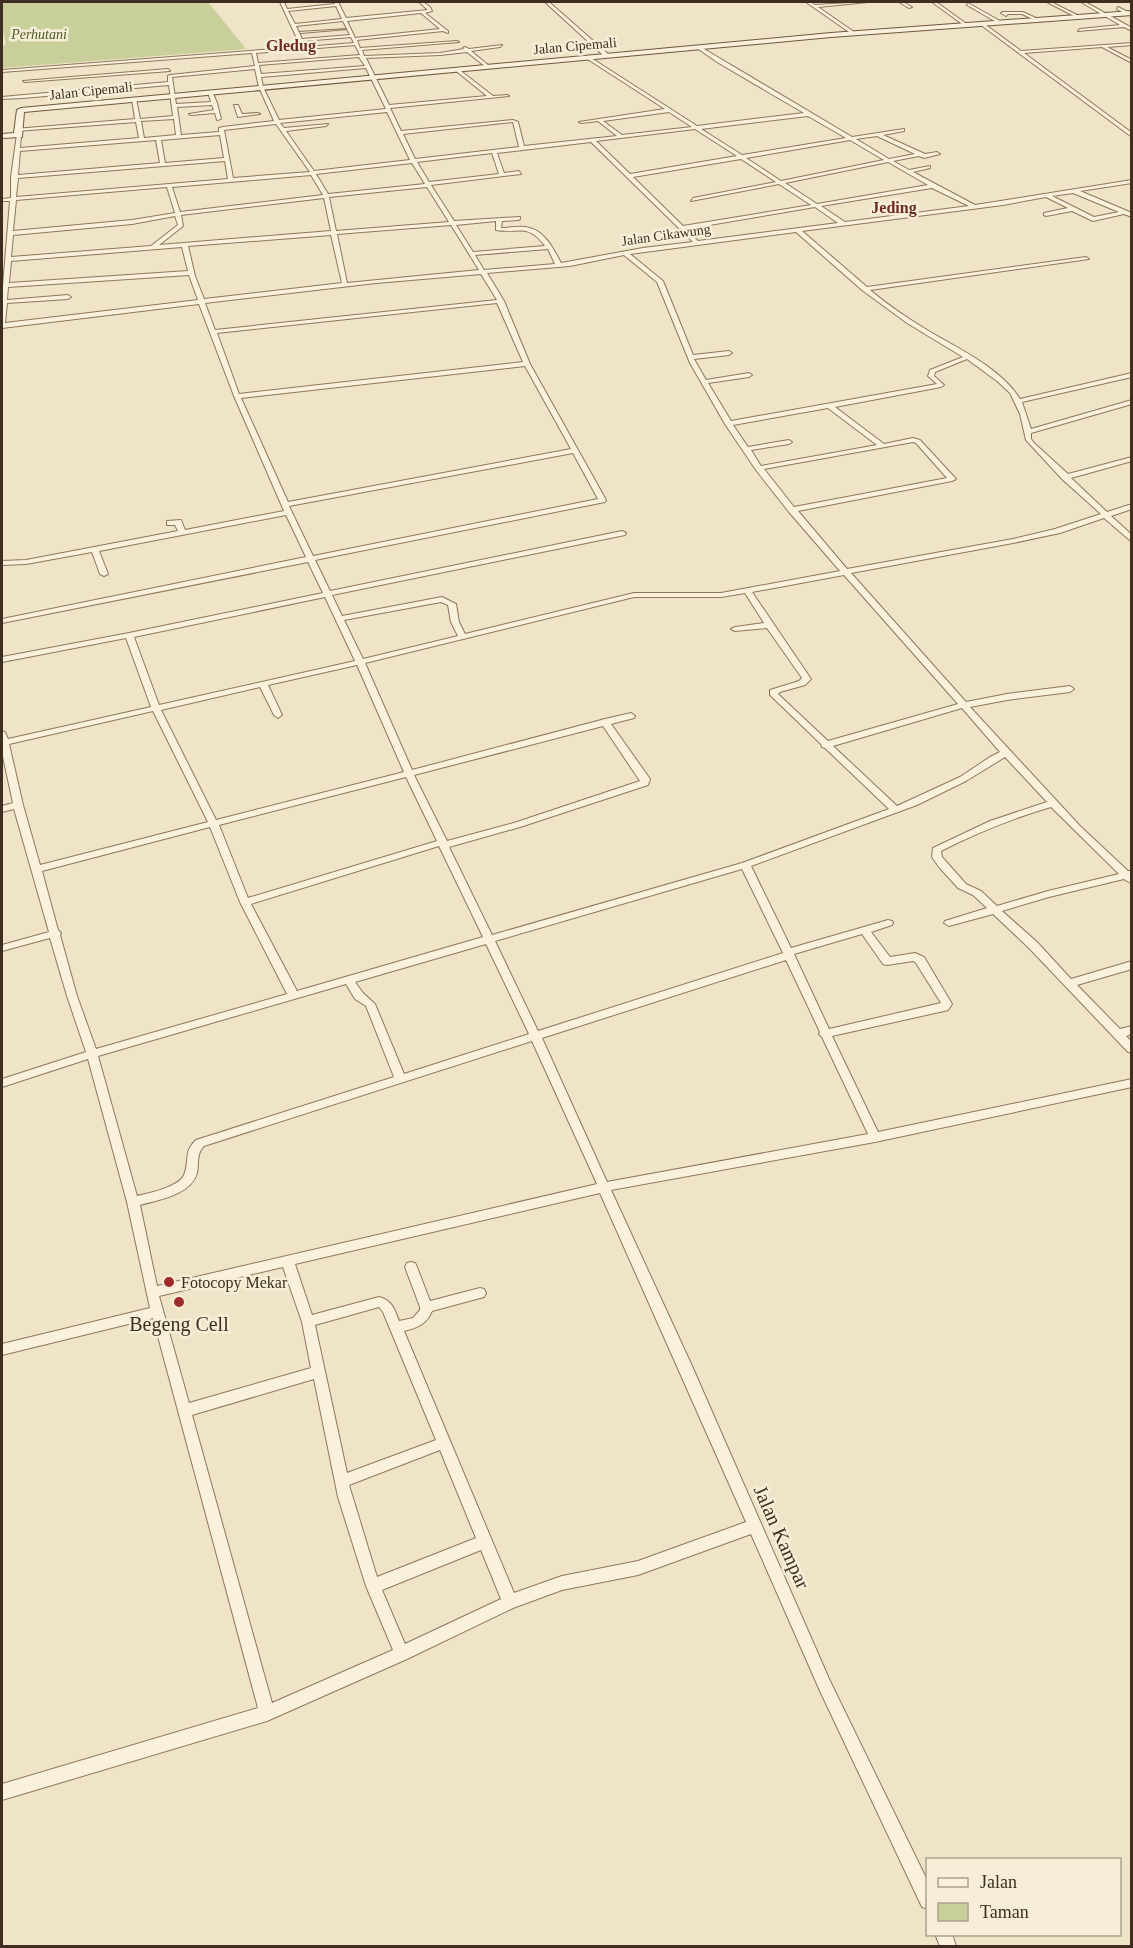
<svg xmlns="http://www.w3.org/2000/svg" width="1133" height="1948" font-family="'Times New Roman',serif">
  <style>
    .green { fill: #c9cf9b }
    .lines { fill: none; stroke-linecap: round; stroke-linejoin: round }
    .street-casing { stroke: #8d765c; stroke-width: 2 }
    .secondary-casing { stroke: #6f573f; stroke-width: 2 }
    .street { fill: #faf1dc; fill-rule: evenodd }
    .secondary { fill: #faf1dc; fill-rule: evenodd }
    .poi-dot { fill: #9e2a2b; stroke: #f7eed8; stroke-width: 2 }
    .labels { text-anchor: middle; dominant-baseline: central; stroke-width: 5; stroke-linejoin: round; paint-order: stroke }
    .far-park-label { font-size: 14px; font-style: italic; fill: #4d5a26; stroke: #f7eed8 }
    .far-street-label { font-size: 14px; fill: #3d2e20; stroke: #f7eed8 }
    .far-quarter-label { font-size: 16px; font-weight: bold; fill: #6b2e1e; stroke: #f7eed8 }
    .poi-label { font-size: 16px; fill: #3d2e20; stroke: #f7eed8; text-anchor: start }
    .near-poi-label { font-size: 20px; fill: #3d2e20; stroke: #f7eed8 }
    .near-street-label { font-size: 20px; fill: #3d2e20; stroke: #f7eed8 }
  </style>
  <rect width="100%" height="100%" fill="#f0e4c8"/>
  <path class="green" d="M 2,2 L 208,2 L 246,49 L 2,68 L 2,47 L 6,43 L 2,28 Z"/>
  <g class="lines">
    <defs>
      <path id="street" d="M 280,2 L 284,2 L 287,9 L 335,4 L 334,2 L 338,2 L 346,18 L 428,10 L 419,2 L 423,2 L 430,7 L 432,11 L 425,13 L 448,31 L 448,33 L 443,31 L 357,40 L 360,48 L 457,41 L 459,42 L 362,50 L 364,56 L 440,53 L 464,49 L 463,48 L 465,47 L 469,49 L 502,45 L 500,47 L 471,51 L 488,65 L 486,67 L 467,52 L 440,55 L 366,58 L 389,105 L 487,96 L 455,70 L 457,68 L 493,96 L 507,95 L 509,96 L 390,108 L 401,131 L 513,120 L 518,122 L 524,146 L 617,136 L 598,121 L 581,123 L 579,122 L 665,109 L 586,58 L 588,56 L 697,126 L 804,113 L 717,62 L 697,48 L 699,46 L 852,137 L 904,129 L 904,131 L 883,135 L 925,154 L 937,152 L 940,154 L 924,158 L 919,156 L 893,161 L 909,170 L 930,166 L 930,168 L 913,172 L 975,205 L 1132,180 L 1132,183 L 1080,191 L 1132,213 L 1132,217 L 1124,214 L 1093,221 L 1072,211 L 1046,216 L 1044,215 L 1044,213 L 1068,208 L 1046,197 L 1003,205 L 802,231 L 867,287 L 1086,257 L 1089,259 L 870,290 C 888,305 907,318 927,330 C 957,348 1001,368 1020,399 L 1132,373 L 1132,377 L 1022,402 L 1031,429 L 1132,400 L 1132,404 L 1031,433 L 1031,439 L 1034,443 L 1068,474 L 1132,457 L 1132,461 L 1071,478 L 1107,512 L 1132,504 L 1132,509 L 1111,516 L 1132,535 L 1132,542 L 1104,518 L 1060,533 L 1013,543 L 851,573 L 966,702 L 1007,694 L 1070,686 L 1074,689 L 1070,692 L 1007,700 L 970,707 L 1080,826 L 1128,871 L 1132,871 L 1132,884 L 1124,879 L 1049,897 L 1002,911 L 1037,942 L 1071,979 L 1132,961 L 1132,969 L 1077,985 L 1120,1029 L 1132,1026 L 1132,1034 L 1126,1036 L 1132,1042 L 1132,1053 L 1128,1052 L 1029,948 L 993,914 L 949,926 L 944,923 L 945,921 L 987,908 L 973,895 L 958,888 L 939,867 L 932,857 L 933,848 L 990,821 L 1047,802 L 1005,757 L 966,781 L 917,805 L 751,866 L 791,948 L 888,920 L 892,921 L 893,923 L 892,925 L 871,932 L 890,957 L 915,953 L 924,957 L 952,1004 L 948,1010 L 944,1011 L 832,1036 L 878,1132 L 1132,1079 L 1132,1087 L 875,1142 L 611,1190 L 692,1366 L 830,1681 L 928,1882 L 928,1909 L 922,1907 L 820,1691 L 751,1534 L 638,1575 L 562,1590 L 513,1608 L 407,1659 L 267,1721 L 2,1800 L 2,1784 L 258,1708 L 153,1318 L 2,1355 L 2,1344 L 150,1308 L 127,1202 L 88,1059 L 2,1087 L 2,1079 L 86,1052 L 67,996 L 50,938 L 2,951 L 2,945 L 49,932 L 14,809 L 2,812 L 2,806 L 13,803 L 2,752 L 2,731 L 5,732 L 8,739 L 151,707 L 126,638 L 2,662 L 2,657 L 129,633 L 323,593 L 308,562 L 2,623 L 2,619 L 306,557 L 286,515 L 99,551 L 108,574 L 104,576 L 100,574 L 92,552 L 26,564 L 2,565 L 2,561 L 26,560 L 178,531 L 175,525 L 167,525 L 167,521 L 181,520 L 185,530 L 284,511 L 234,396 L 199,304 L 2,328 L 2,298 L 10,201 L 2,201 L 2,199 L 11,198 L 11,177 L 17,134 L 21,135 L 20,148 L 139,138 L 136,122 L 17,131 L 15,129 L 135,119 L 132,99 L 134,98 L 136,99 L 140,119 L 173,116 L 169,85 L 23,98 L 2,99 L 2,97 L 168,82 L 168,76 L 170,75 L 255,66 L 252,53 L 2,72 L 2,70 L 301,47 ZM 336,6 L 342,19 L 295,24 L 288,11 ZM 421,13 L 440,29 L 355,38 L 347,21 ZM 343,21 L 347,29 L 299,32 L 301,33 L 347,29 L 350,35 L 302,39 L 296,26 ZM 351,37 L 354,43 L 305,47 L 303,41 ZM 355,45 L 360,55 L 258,63 L 256,53 ZM 359,57 L 365,66 L 261,74 L 259,65 ZM 366,68 L 386,109 L 279,120 L 263,87 L 261,77 ZM 255,69 L 259,87 L 274,121 L 223,127 L 219,128 L 219,132 L 181,135 L 177,107 L 212,105 L 214,110 L 189,114 L 191,115 L 215,113 L 217,120 L 221,119 L 217,103 L 212,91 L 208,92 L 211,102 L 176,104 L 172,77 ZM 387,112 L 410,160 L 314,171 L 286,131 L 326,126 L 328,124 L 284,128 L 280,123 ZM 669,112 L 692,127 L 622,135 L 603,121 ZM 808,116 L 846,138 L 742,155 L 701,129 ZM 174,119 L 176,135 L 144,138 L 141,121 ZM 513,122 L 519,147 L 415,159 L 403,134 ZM 276,124 L 310,172 L 233,178 L 224,130 ZM 695,129 L 737,156 L 630,174 L 596,141 ZM 220,135 L 224,158 L 165,163 L 161,140 ZM 877,136 L 915,154 L 889,159 L 856,139 ZM 156,140 L 160,163 L 18,175 L 20,151 ZM 850,140 L 884,160 L 781,181 L 746,158 ZM 591,142 L 693,242 L 643,248 L 561,263 C 553,248 544,229 525,227 C 517,226 509,228 501,228 L 502,221 L 518,220 L 520,219 L 520,217 L 454,221 L 431,185 L 521,174 L 519,171 L 504,173 L 497,153 ZM 492,153 L 499,174 L 429,182 L 417,162 ZM 741,159 L 776,182 L 693,198 L 691,201 L 779,184 L 811,205 L 683,226 L 633,177 ZM 225,161 L 228,179 L 16,197 L 18,178 ZM 888,162 L 928,185 L 817,204 L 785,183 ZM 412,163 L 425,184 L 328,194 L 316,174 ZM 311,175 L 323,195 L 180,212 L 172,187 ZM 167,187 L 175,213 L 132,220 L 13,231 L 16,200 ZM 427,187 L 449,222 L 336,231 L 329,197 ZM 932,188 L 969,206 L 845,222 L 821,206 ZM 1073,193 L 1119,212 L 1094,217 L 1052,196 ZM 324,198 L 331,231 L 159,245 L 183,226 L 181,215 ZM 815,207 L 838,223 L 698,241 L 686,229 ZM 175,216 L 178,225 L 151,246 L 11,257 L 13,235 L 132,224 ZM 496,221 L 496,230 C 519,234 527,222 545,246 L 473,252 L 456,225 ZM 451,225 L 479,270 L 347,283 L 337,234 ZM 796,232 L 862,290 L 907,323 L 963,357 L 930,370 L 928,376 L 937,384 L 731,421 L 708,383 L 749,377 L 752,375 L 749,373 L 706,380 L 694,359 L 729,355 L 732,353 L 729,351 L 693,355 L 663,281 L 630,254 ZM 331,235 L 342,283 L 204,299 L 195,276 L 188,246 ZM 182,247 L 188,271 L 9,283 L 11,261 ZM 548,249 L 555,264 L 484,270 L 475,255 ZM 624,255 L 657,282 L 690,363 L 725,424 L 756,470 L 789,512 L 840,571 L 721,593 L 634,593 L 465,634 L 459,622 L 456,604 L 442,597 L 342,616 L 332,595 L 625,535 L 626,533 L 622,531 L 330,591 L 315,560 L 605,502 L 606,500 L 530,364 L 504,301 L 487,273 L 570,266 ZM 481,274 L 497,300 L 215,330 L 205,303 L 376,283 ZM 189,275 L 198,300 L 5,323 L 7,303 L 68,299 L 71,297 L 68,295 L 7,300 L 8,287 ZM 497,303 L 523,362 L 239,394 L 217,333 ZM 967,359 L 997,381 L 1010,393 L 1020,414 L 1026,440 L 1062,479 L 1101,514 L 1055,529 L 1013,539 L 847,569 L 798,511 L 952,481 L 956,479 L 920,440 L 913,438 L 884,444 L 835,407 L 941,387 L 944,385 L 934,376 L 935,372 ZM 525,366 L 571,449 L 288,502 L 241,398 ZM 828,408 L 877,445 L 761,466 L 751,450 L 789,444 L 792,442 L 789,440 L 748,447 L 733,425 ZM 913,442 L 916,443 L 947,478 L 794,507 L 764,469 ZM 573,453 L 598,499 L 313,556 L 289,506 ZM 844,575 L 958,704 L 828,741 L 778,694 L 780,692 L 805,685 L 811,679 L 752,592 ZM 745,593 L 764,623 L 735,627 L 731,629 L 735,631 L 767,628 L 802,678 L 799,681 L 770,690 L 770,695 L 821,744 L 822,747 L 825,748 L 889,809 L 742,863 L 492,935 L 449,847 L 520,827 L 648,785 L 650,779 L 611,724 L 634,718 L 635,716 L 631,713 L 605,719 L 412,770 L 365,663 L 634,597 L 721,597 ZM 325,597 L 355,661 L 159,705 L 134,637 ZM 441,602 L 448,605 L 451,622 L 458,636 L 363,659 L 344,620 ZM 357,665 L 404,772 L 216,820 L 161,710 L 260,687 L 274,715 L 278,718 L 282,715 L 268,685 ZM 962,708 L 1000,752 L 990,757 L 960,777 L 897,806 L 833,746 ZM 153,711 L 208,822 L 40,865 L 23,805 L 9,744 ZM 603,726 L 640,781 L 514,823 L 447,841 L 414,775 ZM 406,777 L 437,841 L 248,898 L 219,825 ZM 1051,807 L 1119,874 L 1048,891 L 997,906 L 981,891 L 966,884 L 942,857 L 941,851 C 976,833 1013,818 1051,807 ZM 210,827 L 240,902 L 287,994 L 96,1049 L 77,996 L 60,935 L 61,933 L 58,930 L 42,871 ZM 439,846 L 483,937 L 297,991 L 251,904 ZM 742,869 L 783,953 L 538,1031 L 495,941 ZM 862,934 L 883,964 L 887,965 L 913,961 L 916,963 L 941,1003 L 829,1029 L 794,954 ZM 486,944 L 529,1034 L 404,1074 L 375,1004 L 363,993 L 355,982 ZM 786,960 L 820,1032 L 819,1034 L 822,1037 L 868,1134 L 607,1182 L 542,1038 ZM 346,984 L 355,999 L 366,1006 L 394,1077 L 196,1140 C 183,1152 190,1161 184,1175 C 179,1187 149,1193 137,1196 L 98,1056 ZM 532,1041 L 597,1184 L 157,1286 L 140,1205 C 158,1200 191,1195 197,1173 C 199,1163 196,1154 204,1146 ZM 600,1193 L 746,1522 L 638,1561 L 562,1576 L 514,1593 L 404,1331 C 417,1328 427,1324 432,1311 L 484,1297 L 486,1293 L 484,1289 L 480,1288 L 430,1301 L 417,1267 L 415,1263 L 411,1262 L 407,1263 L 405,1267 L 420,1307 L 420,1310 L 413,1318 L 399,1321 C 395,1310 392,1300 379,1297 L 312,1315 L 295,1264 ZM 283,1267 L 302,1322 L 311,1368 L 189,1403 L 159,1296 ZM 379,1307 L 383,1312 L 436,1440 L 347,1473 L 315,1325 ZM 314,1379 L 338,1497 L 366,1586 L 393,1650 L 272,1703 L 192,1415 ZM 440,1450 L 476,1538 L 377,1577 L 349,1485 ZM 481,1550 L 501,1599 L 405,1644 L 382,1590 Z
        M 545,2 L 549,2 L 608,54 L 608,56 L 604,56 Z
        M 806,2 L 810,2 L 815,5 L 868,2 L 818,7 L 854,32 L 852,34 Z
        M 899,2 L 903,2 L 912,7 L 909,8 Z
        M 932,2 L 936,2 L 968,25 L 965,26 Z
        M 1047,2 L 1051,2 L 1079,16 L 1076,17 Z
        M 1081,2 L 1085,2 L 1132,28 L 1132,31 L 1124,27 L 1078,31 L 1080,29 L 1120,25 Z
        M 968,3 L 1000,21 L 1001,22 L 998,23 L 967,5 Z
        M 1118,7 L 1128,12 L 1129,13 L 1126,14 L 1117,9 Z
        M 1003,12 L 1023,12 L 1038,19 L 1035,20 L 1022,14 L 1008,14 L 1006,16 L 1001,13 Z
        M 981,23 L 983,23 L 1021,51 L 1132,43 L 1132,45 L 1107,47 L 1132,60 L 1132,63 L 1102,47 L 1024,53 L 1132,133 L 1132,137 L 981,25 Z
        M 168,69 L 170,71 L 25,82 L 23,81 Z
        M 234,105 L 238,105 L 242,114 L 258,113 L 260,114 L 238,117 Z
        M 935,1934 L 952,1934 L 956,1946 L 940,1946 Z"/>
      <path id="secondary" d="M 1132,11 L 1132,15 L 831,37 L 24,112 L 22,137 L 2,138 L 2,134 L 14,133 L 17,110 L 21,108 L 831,33 Z"/>
    </defs>
    <use href="#street" class="street-casing"/>
    <use href="#secondary" class="secondary-casing"/>
    <use href="#street" class="street"/>
    <use href="#secondary" class="secondary"/>
  </g>
  <g class="poi-dot">
    <circle cx="169" cy="1282" r="6"/>
    <circle cx="179" cy="1302" r="6"/>
  </g>
  <g class="labels">
    <g class="far-park-label">
      <text x="39" y="34">Perhutani</text>
    </g>
    <g class="far-street-label">
      <text transform="translate(575 46) rotate(-5)">Jalan Cipemali</text>
      <text transform="translate(91 91) rotate(-6)">Jalan Cipemali</text>
      <text transform="translate(666 235) rotate(-8)">Jalan Cikawung</text>
    </g>
    <g class="far-quarter-label">
      <text x="291" y="45">Gledug</text>
      <text x="894" y="207">Jeding</text>
    </g>
    <g class="poi-label">
      <text x="181" y="1282">Fotocopy Mekar</text>
    </g>
    <g class="near-poi-label">
      <text x="179" y="1324">Begeng Cell</text>
    </g>
    <g class="near-street-label">
      <text transform="translate(782 1537) rotate(66)">Jalan Kampar</text>
    </g>
  </g>
  <rect width="1133" height="1948" fill="none" stroke="#3d2e20" stroke-width="6"/>
  <rect x="926" y="1858" width="195" height="78" fill="#f7eed8" stroke="#ada18e" stroke-width="1.5"/>
  <rect x="938" y="1878" width="30" height="9" fill="#faf1dc" stroke="#ada18e" stroke-width="1.5"/>
  <text x="980" y="1888" font-size="18" fill="#3d2e20">Jalan</text>
  <rect x="938" y="1903" width="30" height="18" fill="#c9cf9b" stroke="#ada18e" stroke-width="1.5"/>
  <text x="980" y="1918" font-size="18" fill="#3d2e20">Taman</text>
</svg>
